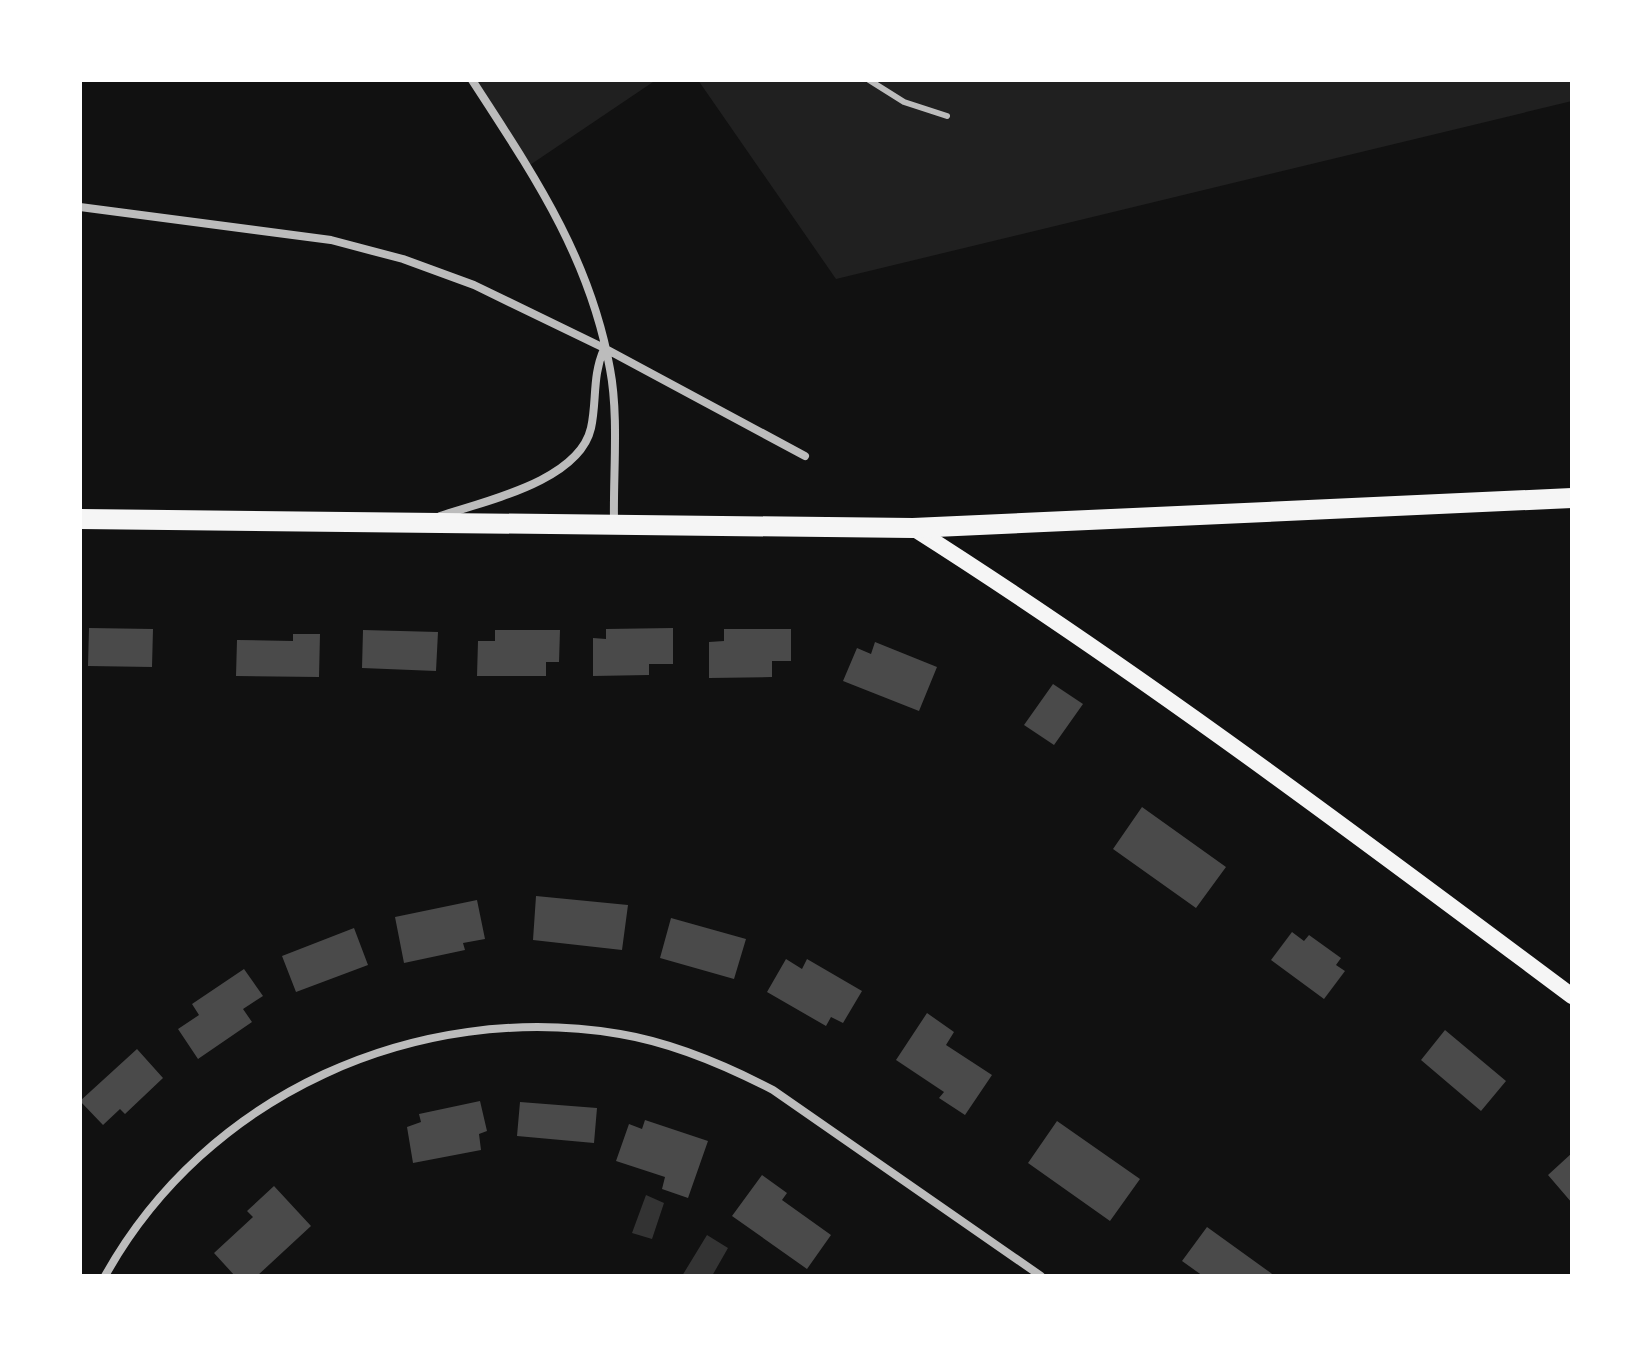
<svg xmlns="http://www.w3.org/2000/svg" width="1652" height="1356" font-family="Barlow,sans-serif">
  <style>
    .green { fill: #202020 }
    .water { fill: #333 }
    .building { fill: #4a4a4a }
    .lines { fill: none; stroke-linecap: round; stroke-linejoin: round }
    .service { stroke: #bcbcbc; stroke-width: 6 }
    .minor { stroke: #bcbcbc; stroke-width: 8 }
    .secondary { stroke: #f5f5f5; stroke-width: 16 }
    .primary { stroke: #f5f5f5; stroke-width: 20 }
  </style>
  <rect width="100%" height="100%" fill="#111"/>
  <path class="green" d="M 473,80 L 656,80 L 527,167 Z
    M 698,80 L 1572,80 L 1572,101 L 836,279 Z"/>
  <path class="water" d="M 646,1195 L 664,1203 L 652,1239 L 632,1233 Z
    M 707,1235 L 728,1248 L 712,1276 L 682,1276 Z"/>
  <path class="building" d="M 89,628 L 153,629 L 152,667 L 88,666 Z
    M 673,628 L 673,664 L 649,664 L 649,675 L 593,676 L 593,638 L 606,639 L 606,629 Z
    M 724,629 L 791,629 L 791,661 L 772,661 L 772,677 L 709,678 L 709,642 L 724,641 Z
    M 363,630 L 438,632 L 436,671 L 362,668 Z
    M 495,630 L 560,630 L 559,662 L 546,662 L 546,676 L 477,676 L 478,641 L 495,641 Z
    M 293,634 L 320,634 L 319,677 L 236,676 L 237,640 L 293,641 Z
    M 875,642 L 937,667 L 919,711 L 843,681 L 857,648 L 871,654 Z
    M 1053,684 L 1083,704 L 1054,745 L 1024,725 Z
    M 1142,807 L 1226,867 L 1196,908 L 1113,849 Z
    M 536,896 L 628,905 L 622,950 L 533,940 Z
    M 477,900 L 485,939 L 463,943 L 465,950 L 404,963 L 395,917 Z
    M 671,918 L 746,939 L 734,979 L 660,958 Z
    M 354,928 L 368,965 L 296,992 L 282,956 Z
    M 1292,932 L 1304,941 L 1309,935 L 1341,958 L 1336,965 L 1345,971 L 1324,999 L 1271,960 Z
    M 786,959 L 802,969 L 807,959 L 862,991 L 843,1023 L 831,1017 L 826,1026 L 767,992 Z
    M 244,969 L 263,996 L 243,1009 L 252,1022 L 198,1059 L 178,1029 L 199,1015 L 192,1004 Z
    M 927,1013 L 954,1032 L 946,1045 L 992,1075 L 965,1115 L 939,1098 L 944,1092 L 896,1060 Z
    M 1445,1030 L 1506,1081 L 1481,1111 L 1421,1060 Z
    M 137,1049 L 163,1078 L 125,1114 L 120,1109 L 103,1125 L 80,1101 Z
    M 480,1101 L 487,1131 L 479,1134 L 481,1150 L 413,1163 L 407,1127 L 421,1122 L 419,1114 Z
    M 520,1102 L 597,1108 L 594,1143 L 517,1136 Z
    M 645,1120 L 708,1141 L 688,1198 L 662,1189 L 665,1177 L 616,1161 L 629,1124 L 642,1129 Z
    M 1057,1121 L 1140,1179 L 1110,1221 L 1028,1163 Z
    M 1572,1153 L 1572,1203 L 1548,1175 Z
    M 762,1175 L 787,1193 L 782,1200 L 831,1235 L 807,1269 L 732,1216 Z
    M 274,1186 L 311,1226 L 257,1276 L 235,1276 L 214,1253 L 253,1217 L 247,1211 Z
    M 1207,1227 L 1275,1276 L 1203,1276 L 1182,1261 Z"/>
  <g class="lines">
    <path class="service" d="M 869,80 L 904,102 L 947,116"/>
    <path class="minor" d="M 472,80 C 533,174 590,257 610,369 C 619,416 613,474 614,522
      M 80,207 L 331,240 L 403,259 L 474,285 L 604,348 L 805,456
      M 440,516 C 485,501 579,481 591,428 C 597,401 592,376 604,349
      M 105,1276 C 206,1094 417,1000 620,1034 C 674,1043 725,1065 773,1090 L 1041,1276"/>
    <path class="secondary" d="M 913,528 C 1140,672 1356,835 1572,996"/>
    <path class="primary" d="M 80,519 L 913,528 L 1572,498"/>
  </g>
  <rect width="1652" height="1356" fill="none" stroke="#ffffff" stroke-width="164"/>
</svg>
